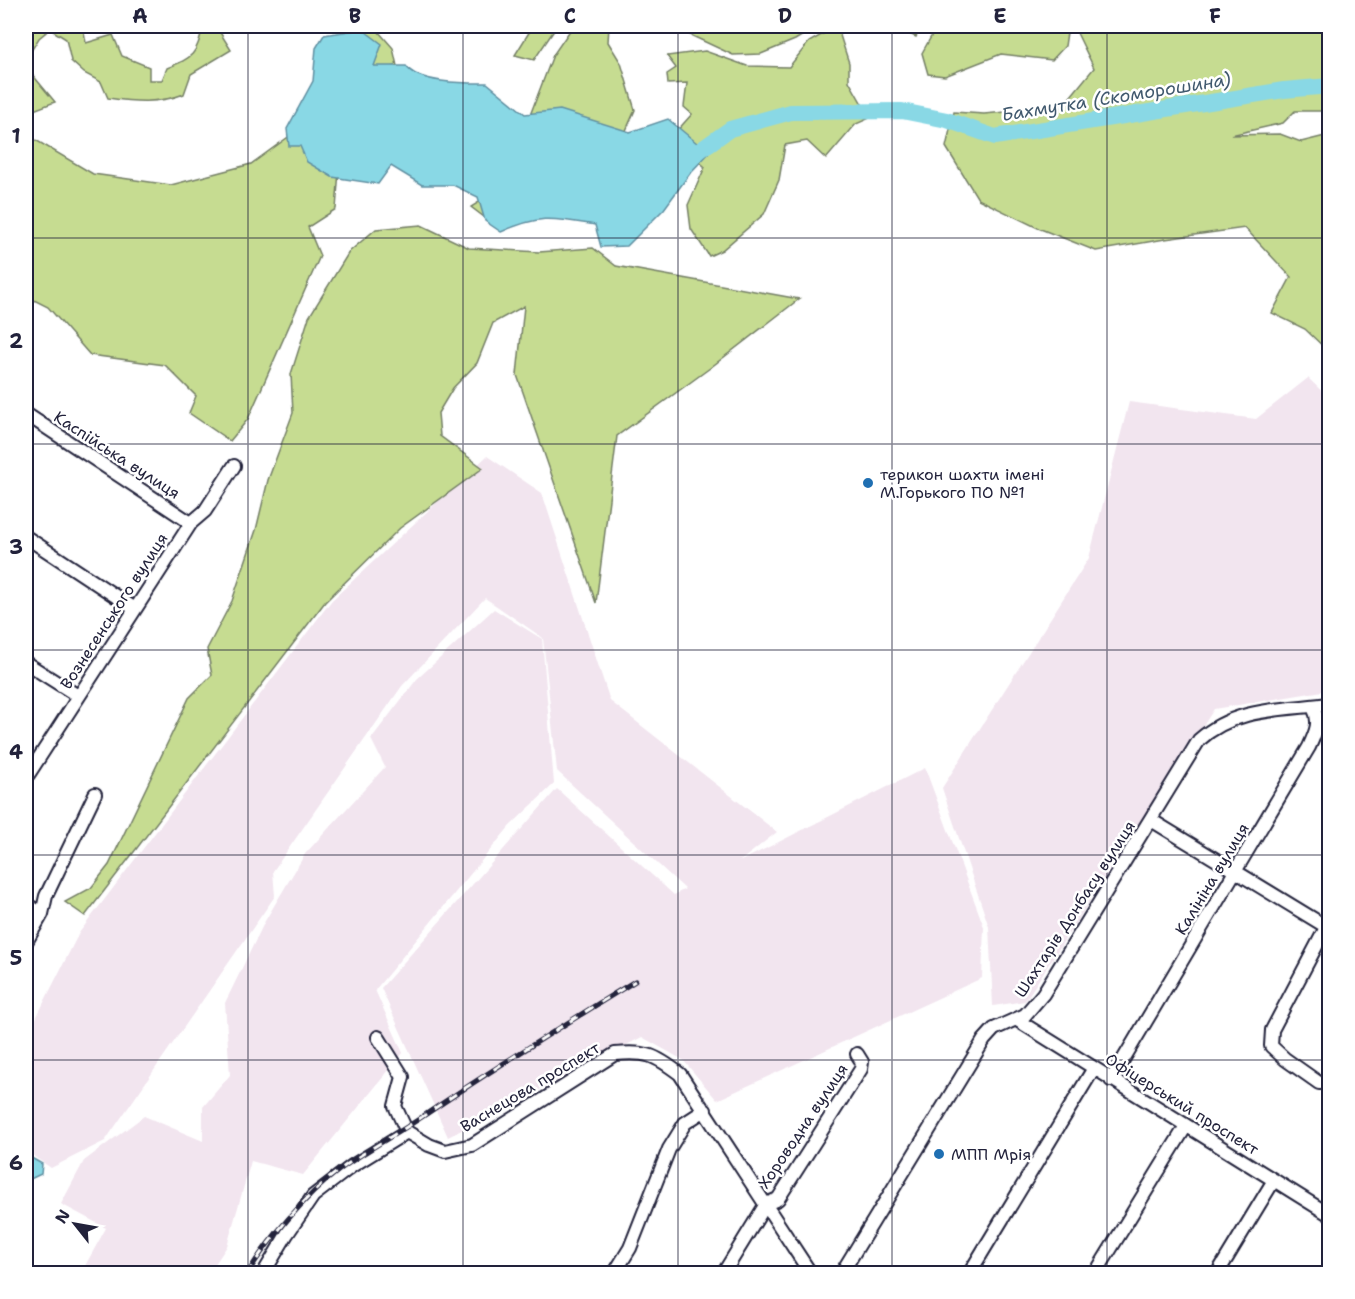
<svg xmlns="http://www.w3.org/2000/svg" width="1355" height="1299" font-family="'Shantell Sans',sans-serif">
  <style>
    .built { fill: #f2e5ef }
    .green { fill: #c6dc91; stroke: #747f66; stroke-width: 1.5 }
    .water { fill: #89d8e5; stroke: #608fa1; stroke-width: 1.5 }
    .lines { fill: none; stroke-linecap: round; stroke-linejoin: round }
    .river { stroke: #89d8e5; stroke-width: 16 }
    .minor-casing { stroke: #22223b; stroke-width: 16 }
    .minor { stroke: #fff; stroke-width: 12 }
    .rail-casing { stroke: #22223b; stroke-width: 5 }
    .rail { stroke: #fff; stroke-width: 3; stroke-dasharray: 9; stroke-linecap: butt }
    .grid { fill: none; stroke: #22223b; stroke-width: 1.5; stroke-opacity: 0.55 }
    .poi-dot { fill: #1f6fb2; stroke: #fff; stroke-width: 2 }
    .labels { text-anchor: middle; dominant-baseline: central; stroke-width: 5; stroke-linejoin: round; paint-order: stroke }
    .street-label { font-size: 16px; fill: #22223b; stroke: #fff }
    .poi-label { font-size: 16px; fill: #22223b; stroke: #fff; text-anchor: start }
    .water-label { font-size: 18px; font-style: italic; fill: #41596e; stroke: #fff }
    .neatline { fill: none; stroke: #22223b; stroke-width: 2 }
    .grid-label { font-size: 20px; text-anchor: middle; font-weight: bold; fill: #22223b }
  </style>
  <rect width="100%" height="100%" fill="#fff"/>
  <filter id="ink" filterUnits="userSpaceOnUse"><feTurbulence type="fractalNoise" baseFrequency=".0167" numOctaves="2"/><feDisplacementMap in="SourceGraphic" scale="12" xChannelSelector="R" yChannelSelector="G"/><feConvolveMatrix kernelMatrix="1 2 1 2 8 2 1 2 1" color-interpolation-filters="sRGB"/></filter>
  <g filter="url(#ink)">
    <path class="built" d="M 1308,378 L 1329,398 L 1329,690 L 1214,709 L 1025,1001 L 993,1006 L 989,927 L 942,788 L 1089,558 L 1129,402 L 1256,419 Z
      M 487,456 L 542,493 L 610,701 L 777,832 L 739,862 L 925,768 L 984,927 L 982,978 L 717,1100 L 683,1060 L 642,1037 L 448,1137 L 381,988 L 557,789 L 674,895 L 685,889 L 557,771 L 543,638 L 485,598 L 402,686 L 273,871 L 275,896 L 105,1141 L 51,1168 L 26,1151 L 26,1038 L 79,933 L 332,600 Z
      M 494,609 L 542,639 L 554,784 L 510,826 L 375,990 L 403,1053 L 303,1175 L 251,1161 L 227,1246 L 209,1273 L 81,1273 L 106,1228 L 61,1204 L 84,1161 L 144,1116 L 203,1141 L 203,1107 L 230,1075 L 225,1003 L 265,921 L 305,854 L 385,767 L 371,739 L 417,679 Z"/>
    <path class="green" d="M 26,26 L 83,26 L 86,43 L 113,35 L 122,56 L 149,67 L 149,80 L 162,80 L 167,68 C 194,57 196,55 203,26 L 216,26 L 231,50 L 191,74 L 184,94 C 158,104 135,102 108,98 L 101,82 L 84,73 L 71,61 L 66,39 L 50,29 L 39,38 L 26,59 Z
      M 358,26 L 387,26 L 378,31 L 393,48 L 397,66 L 368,70 L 345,35 L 359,27 Z
      M 533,26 L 557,26 L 534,60 L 515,55 Z
      M 573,26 L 609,26 L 608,42 L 621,63 L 635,110 L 617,151 L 571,206 L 552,219 L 517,211 L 484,217 L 471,207 L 489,196 L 524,131 L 553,55 Z
      M 671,26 L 818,26 L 795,40 L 761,54 L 733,55 Z
      M 837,26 L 849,63 L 849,81 L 870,118 L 856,124 L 826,159 L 807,141 L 785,145 L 779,180 L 764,214 L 722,250 L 709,256 L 691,229 L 688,205 L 705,167 L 685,149 L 675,133 L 692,114 L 684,107 L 687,83 L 668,84 L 667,74 L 676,68 L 667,56 L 705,51 L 747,66 L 789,67 L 809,42 Z
      M 891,26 L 922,26 L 916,37 Z
      M 937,26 L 1068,26 L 1065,46 L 1052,60 L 1001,54 L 945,76 L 928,74 L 922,53 Z
      M 1078,26 L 1329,26 L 1329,111 L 1295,111 L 1283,123 L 1231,135 L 1280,134 L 1301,142 L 1329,135 L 1329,352 L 1305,329 L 1272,313 L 1291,277 L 1245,228 L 1165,239 L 1096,251 L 1038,228 L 978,199 L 946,147 L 954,112 L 984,114 L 1062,107 L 1094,68 L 1077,33 Z
      M 26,67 L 55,102 L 26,113 Z
      M 291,135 L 341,145 L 336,209 L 308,227 L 320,256 L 248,419 L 230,441 L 189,413 L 196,396 L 165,365 L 90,355 L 48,307 L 26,296 L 26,141 L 34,139 L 93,174 L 171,185 L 251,164 Z
      M 421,225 L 469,248 L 539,252 L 593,248 L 616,266 L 799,299 L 710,368 L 617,436 L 596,603 L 517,375 L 524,306 L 493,323 L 477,363 L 453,388 L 438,413 L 440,436 L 483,468 L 400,528 L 325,602 L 85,916 L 65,902 L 91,888 L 109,865 L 189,698 L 212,675 L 207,649 L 232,601 L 256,530 L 268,480 L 293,413 L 291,374 L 309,317 L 349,252 L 376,229 Z"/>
    <path class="water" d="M 362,29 L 382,44 L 374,66 L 406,66 C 418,84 467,83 487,83 L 525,114 L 560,110 L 630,132 L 668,119 L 709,153 L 691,172 L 664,209 L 627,246 L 601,247 L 595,225 C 553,218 541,214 501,232 L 485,221 L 478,197 L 453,185 L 422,185 L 391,166 L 378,184 L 332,177 L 307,162 L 300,146 L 289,146 L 287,129 L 313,81 L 316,48 L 324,35 Z
      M 26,1155 L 42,1164 L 41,1174 L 26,1181 Z"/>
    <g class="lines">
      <path class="river" d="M 688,161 L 699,151 L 730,129 L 791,112 L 902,111 L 947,120 L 995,137 L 1284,90 L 1330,86"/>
      <defs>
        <path id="minor" d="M 26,414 L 191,523
          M 26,537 L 135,609
          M 26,663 L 78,696
          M 26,778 L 191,523 L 205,511 L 234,466
          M 1151,820 L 1330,929
          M 26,904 L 42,914
          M 1330,920 L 1272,1030 L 1271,1046 L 1285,1059 L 1319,1083 L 1330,1083
          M 26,942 L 42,914 L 46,896 L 95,794
          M 1017,1020 L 1330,1215
          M 378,1037 L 403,1077 L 395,1106 L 407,1132 L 429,1145 L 445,1151 L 472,1145 L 615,1054 C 647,1051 655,1055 680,1074 L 811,1274
          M 1111,1080 L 1309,747 C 1316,732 1321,722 1313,707
          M 263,1274 L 287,1234 L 313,1196 L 352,1166 L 407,1132
          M 614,1274 L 630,1248 L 669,1149 L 685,1123 L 705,1110
          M 723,1274 L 766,1204 L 778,1199 L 861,1069 L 862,1062 L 857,1054
          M 841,1274 L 984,1040 L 994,1029 L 1025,1015 L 1043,994 L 1199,740 C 1235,707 1284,710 1330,704
          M 969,1274 L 1094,1068
          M 1095,1274 L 1186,1126
          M 1217,1274 L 1274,1180"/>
      </defs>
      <use href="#minor" class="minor-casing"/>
      <use href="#minor" class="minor"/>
      <defs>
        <path id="rail" d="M 247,1274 C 269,1239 305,1196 338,1171 C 363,1152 392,1137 419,1119 C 489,1071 562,1026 635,981"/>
      </defs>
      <use href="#rail" class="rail-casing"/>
      <use href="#rail" class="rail"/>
    </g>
  </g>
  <path class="grid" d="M 248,26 L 248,1274M 463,26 L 463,1274M 678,26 L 678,1274M 892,26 L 892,1274M 1107,26 L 1107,1274M 26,238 L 1330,238M 26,444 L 1330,444M 26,650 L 1330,650M 26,855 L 1330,855M 26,1060 L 1330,1060"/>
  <g class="poi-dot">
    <circle cx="868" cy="483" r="6"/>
    <circle cx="939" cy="1154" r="6"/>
  </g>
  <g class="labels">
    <g class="street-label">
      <text transform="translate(117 455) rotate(33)">Каспійська вулиця</text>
      <text transform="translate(114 611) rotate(-57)">Вознесенського вулиця</text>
      <text transform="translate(1212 879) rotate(-59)">Калініна вулиця</text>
      <text transform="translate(1075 909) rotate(-57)">Шахтарів Донбасу вулиця</text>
      <text transform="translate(530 1087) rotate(-31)">Васнецова проспект</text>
      <text transform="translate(1182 1104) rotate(32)">Офіцерський проспект</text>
      <text transform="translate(803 1126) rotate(-56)">Хороводна вулиця</text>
    </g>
    <g class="poi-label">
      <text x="880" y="474">терикон шахти імені<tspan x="880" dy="18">М.Горького ПО №1</tspan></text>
      <text x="951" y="1154">МПП Мрія</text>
    </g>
    <g class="water-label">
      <text transform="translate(1116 97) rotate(-9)">Бахмутка (Скоморошина)</text>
    </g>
  </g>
  <rect width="1355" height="1299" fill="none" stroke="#fff" stroke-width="66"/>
  <g transform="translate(75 1224) rotate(301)" stroke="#ffffff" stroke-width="4.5" paint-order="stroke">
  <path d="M0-4.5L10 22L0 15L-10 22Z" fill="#22223b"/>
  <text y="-9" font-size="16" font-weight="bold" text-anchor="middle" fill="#22223b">N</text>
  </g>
  <rect x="33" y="33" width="1289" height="1233" class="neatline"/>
  <g class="grid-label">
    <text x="140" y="23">A</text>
    <text x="355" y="23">B</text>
    <text x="570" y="23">C</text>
    <text x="785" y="23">D</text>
    <text x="1000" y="23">E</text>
    <text x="1215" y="23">F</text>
    <text x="16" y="143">1</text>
    <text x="16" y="348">2</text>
    <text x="16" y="554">3</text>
    <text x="16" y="759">4</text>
    <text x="16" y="965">5</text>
    <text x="16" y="1170">6</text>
  </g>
</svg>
